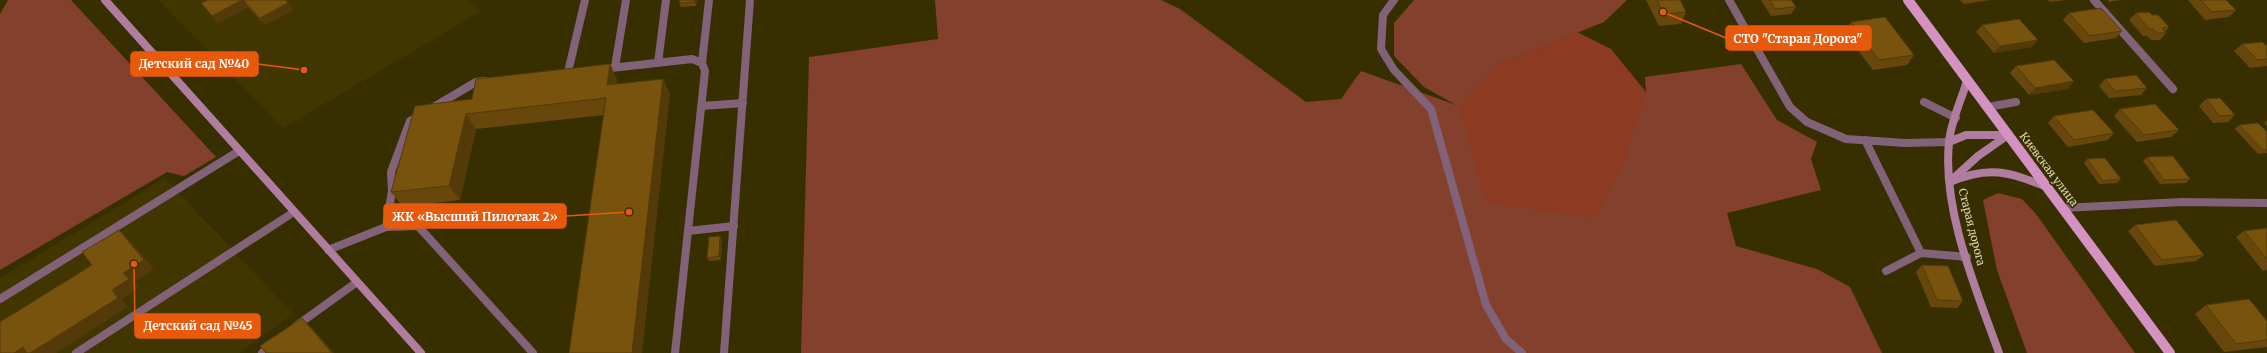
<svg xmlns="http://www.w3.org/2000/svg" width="2267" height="353" font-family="Merriweather,serif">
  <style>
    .built { fill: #413600 }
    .green { fill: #82402d }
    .forest { fill: #8c3b22 }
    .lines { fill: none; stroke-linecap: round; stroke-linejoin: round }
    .lane { stroke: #826278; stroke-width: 8 }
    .street { stroke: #826278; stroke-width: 8 }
    .secondary { stroke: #b07da1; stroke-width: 8 }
    .primary { stroke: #d392c1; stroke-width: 10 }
    .wall { fill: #67470b }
    .shaded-wall { fill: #543a09 }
    .building { fill: #78530d; stroke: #543a09 }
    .labels { text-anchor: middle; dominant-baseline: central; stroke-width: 3.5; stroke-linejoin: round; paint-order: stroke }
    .street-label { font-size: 11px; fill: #e0d7b0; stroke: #382f00 }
    .leader { fill: none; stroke: #e8590c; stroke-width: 1.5 }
    .callout-dot { fill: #e8590c; stroke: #382f00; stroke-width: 1.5 }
    .callout { fill: #e8590c; stroke: #e8590c; stroke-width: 1.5 }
    .callout-label { font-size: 12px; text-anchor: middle; font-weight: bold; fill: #fff }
  </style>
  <rect width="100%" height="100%" fill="#382f00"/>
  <path class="built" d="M 159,0 L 468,0 L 481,11 L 283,128 Z
    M 165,178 L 293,314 L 239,353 L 0,353 L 0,278 Z"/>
  <path class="green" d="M 8,0 L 71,0 L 216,157 L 184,176 L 167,172 L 0,270 L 0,14 Z
    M 935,0 L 1161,0 L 1180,9 L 1306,102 L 1341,99 L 1361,71 L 1456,105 L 1424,87 L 1394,56 L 1394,23 L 1414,0 L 1627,0 L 1604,22 L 1499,64 L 1646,92 L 1645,77 L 1741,64 L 1777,120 L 1817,142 L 1811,159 L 1821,190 L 1727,213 L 1736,246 L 1817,269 L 1850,287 L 1882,353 L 801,353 L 809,57 L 938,39 Z
    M 1998,193 L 2022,199 L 2036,214 L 2135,353 L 2027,353 L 1997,270 L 1983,200 Z"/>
  <path class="forest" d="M 1577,32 L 1611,49 L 1646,92 L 1623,165 L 1596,218 L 1486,203 L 1459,106 L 1499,64 Z"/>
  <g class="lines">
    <path class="lane" d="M 1394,0 L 1383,15 L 1381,49 L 1394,70 L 1431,109 L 1486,305 L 1506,339 L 1522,353
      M 1729,0 L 1790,107 L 1807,122 L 1846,139 L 1905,143 L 1949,142
      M 2094,0 L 2173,89
      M 658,63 L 666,0
      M 702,63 L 709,0
      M 615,67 L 626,0
      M 602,69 L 692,59 L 702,63 L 705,71 L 675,353
      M 568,72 L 585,0
      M 1924,102 L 1956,118
      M 702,106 L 743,103
      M 1987,107 L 2016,102
      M 432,108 L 476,82 L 485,81
      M 1865,140 L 1921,253
      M 386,227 L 392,191 L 391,172 L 410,121 L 419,116
      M 688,231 L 734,226
      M 328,250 L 386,227 L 418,226 L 533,353
      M 1886,271 L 1921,253 L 1967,257
      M 0,299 L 239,151
      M 296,326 L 357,282
      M 76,353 L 294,212
      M 262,353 L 272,343
      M 724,353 L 750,0"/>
    <path class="street" d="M 2063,208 L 2182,202 L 2267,203"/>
    <path class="secondary" d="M 105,0 L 421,353
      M 1967,81 C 1961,101 1951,121 1949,142 C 1942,210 1976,289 1999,353
      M 1949,142 L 1966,135 L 2008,135
      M 1956,176 L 1978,156 L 2008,135
      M 1950,182 C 1989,165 2009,172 2047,187"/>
    <path class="primary" d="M 1908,0 L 2170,353"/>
  </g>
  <path class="wall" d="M 285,0 L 293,10 L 265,25 L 248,7 L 218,23 L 201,3 Z
    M 680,0 L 697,0 L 696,6 L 681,7 L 679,3 Z
    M 1646,0 L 1680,0 L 1686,12 L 1681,24 L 1659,26 Z
    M 1761,0 L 1791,0 L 1796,7 L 1791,14 L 1771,16 Z
    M 1960,0 L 1991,0 L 1964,4 Z
    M 2048,0 L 2066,0 L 2050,2 Z
    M 2108,0 L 2120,0 L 2109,2 Z
    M 2188,0 L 2226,0 L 2236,10 L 2229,17 L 2205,20 Z
    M 2069,13 L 2122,31 L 2116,38 L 2084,43 L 2063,20 Z
    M 2136,13 L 2152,15 L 2169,27 L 2165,32 L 2166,33 L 2160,40 L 2151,40 L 2147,36 L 2143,36 L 2129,20 Z
    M 1851,22 L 1914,55 L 1907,65 L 1873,70 L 1844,32 Z
    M 1982,25 L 2038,40 L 2032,47 L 1994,53 L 1976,32 Z
    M 2242,44 L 2267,46 L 2267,66 L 2250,68 L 2234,51 Z
    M 610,64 L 617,80 L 616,84 L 663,79 L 670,95 L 604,115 L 476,129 L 460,200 L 403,207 L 391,192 L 472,99 Z
    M 2016,66 L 2068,89 L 2029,95 L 2010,73 Z
    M 2105,79 L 2147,88 L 2141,95 L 2109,98 L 2099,86 Z
    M 2206,99 L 2235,115 L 2228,122 L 2213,123 L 2199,106 Z
    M 2120,109 L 2179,130 L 2171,137 L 2137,142 L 2114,116 Z
    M 2054,116 L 2114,133 L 2108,140 L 2068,147 L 2048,123 Z
    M 2267,121 L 2267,126 L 2264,123 Z
    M 2239,125 L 2267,132 L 2267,153 L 2258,154 L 2235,129 Z
    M 2147,157 L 2190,179 L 2186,183 L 2160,184 L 2143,161 Z
    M 2087,159 L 2121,179 L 2117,183 L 2099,184 L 2084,163 Z
    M 2135,225 L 2204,255 L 2196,261 L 2155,266 L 2128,231 Z
    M 2267,228 L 2267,270 L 2263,271 L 2236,237 L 2244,231 Z
    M 720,236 L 722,240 L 721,260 L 709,261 L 707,258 Z
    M 1922,265 L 1963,301 L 1957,308 L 1931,307 L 1916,272 Z
    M 2206,305 L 2267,321 L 2267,347 L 2224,352 L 2195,314 Z"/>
  <path class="shaded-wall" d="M 242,0 L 243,0 L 248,7 L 218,23 L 212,16 Z
    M 695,0 L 697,0 L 696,6 L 695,2 Z
    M 288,3 L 293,10 L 265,25 L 260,18 Z
    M 2038,40 L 2032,47 L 1994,53 L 2000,46 Z
    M 610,64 L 617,80 L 614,101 L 607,85 Z
    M 663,79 L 670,95 L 642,353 L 632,353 Z
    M 2074,81 L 2068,89 L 2029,95 L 2035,88 Z
    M 466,114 L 476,129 L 460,200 L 449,186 Z
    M 119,230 L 129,239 L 154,269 L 134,282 L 139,288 L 122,299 L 128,307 L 56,353 L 14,353 L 112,290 L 123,273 Z
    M 720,236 L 722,240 L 721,260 L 719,256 Z
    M 302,318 L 313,329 L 334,353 L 332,353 Z"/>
  <path class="building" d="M 208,0 L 242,0 L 212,16 L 201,3 Z
    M 243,0 L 285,0 L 288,3 L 260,18 Z
    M 680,0 L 695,0 L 695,2 L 679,3 Z
    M 1657,0 L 1680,0 L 1686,12 L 1664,14 Z
    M 1770,0 L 1791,0 L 1796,7 L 1775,9 Z
    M 2201,0 L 2226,0 L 2236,10 L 2212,12 Z
    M 2101,8 L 2122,31 L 2090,36 L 2069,13 Z
    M 2149,12 L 2152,15 L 2158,15 L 2169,27 L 2162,28 L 2166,33 L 2157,33 L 2153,29 L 2149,29 L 2136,13 Z
    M 1885,17 L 1914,55 L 1879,60 L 1851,22 Z
    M 2019,19 L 2038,40 L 2000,46 L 1982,25 Z
    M 2262,42 L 2267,46 L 2267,59 L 2257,60 L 2242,44 Z
    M 2054,60 L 2074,81 L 2035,88 L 2016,66 Z
    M 610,64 L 607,85 L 663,79 L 632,353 L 569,353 L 606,98 L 466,114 L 449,186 L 391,192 L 415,106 L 472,99 L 476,79 Z
    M 2136,75 L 2147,88 L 2115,91 L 2105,79 Z
    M 2220,98 L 2235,115 L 2220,116 L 2206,99 Z
    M 2155,104 L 2179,130 L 2144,135 L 2120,109 Z
    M 2093,110 L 2114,133 L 2074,140 L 2054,116 Z
    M 2258,123 L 2267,132 L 2267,150 L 2263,150 L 2239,125 Z
    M 2173,156 L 2190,179 L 2164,180 L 2147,157 Z
    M 2105,158 L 2121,179 L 2103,181 L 2087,159 Z
    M 2176,220 L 2204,255 L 2162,260 L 2135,225 Z
    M 2267,228 L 2267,259 L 2244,231 Z
    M 119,230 L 144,260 L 123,273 L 129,279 L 112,290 L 118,298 L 30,353 L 27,353 L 23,347 L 14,353 L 0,353 L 0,322 L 92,265 L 82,252 Z
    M 720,236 L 719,256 L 707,258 L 709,237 Z
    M 1922,265 L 1948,266 L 1963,301 L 1937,300 Z
    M 2249,299 L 2267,321 L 2267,340 L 2236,344 L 2206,305 Z
    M 302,318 L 332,353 L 266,353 L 260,346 Z"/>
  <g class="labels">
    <g class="street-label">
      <text transform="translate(2049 169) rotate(53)">Киевская улица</text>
      <text transform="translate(1972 227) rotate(76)">Старая дорога</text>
    </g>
  </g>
  <path class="leader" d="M1663 12L1726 38M304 70L258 64M629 212L566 216M134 264L135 326"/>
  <g class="callout-dot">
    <circle cx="1663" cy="12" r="4"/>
    <circle cx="304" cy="70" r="4"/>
    <circle cx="629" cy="212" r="4"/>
    <circle cx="134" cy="264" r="4"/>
  </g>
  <g class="callout">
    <rect x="1726" y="26" width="145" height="24" rx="4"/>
    <rect x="131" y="52" width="127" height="24" rx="4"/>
    <rect x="384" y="204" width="182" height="24" rx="4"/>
    <rect x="135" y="314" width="125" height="24" rx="4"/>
  </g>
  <g class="callout-label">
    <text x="1798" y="43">СТО "Старая Дорога"</text>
    <text x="194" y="68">Детский сад №40</text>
    <text x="475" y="221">ЖК «Высший Пилотаж 2»</text>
    <text x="198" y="330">Детский сад №45</text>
  </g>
</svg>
